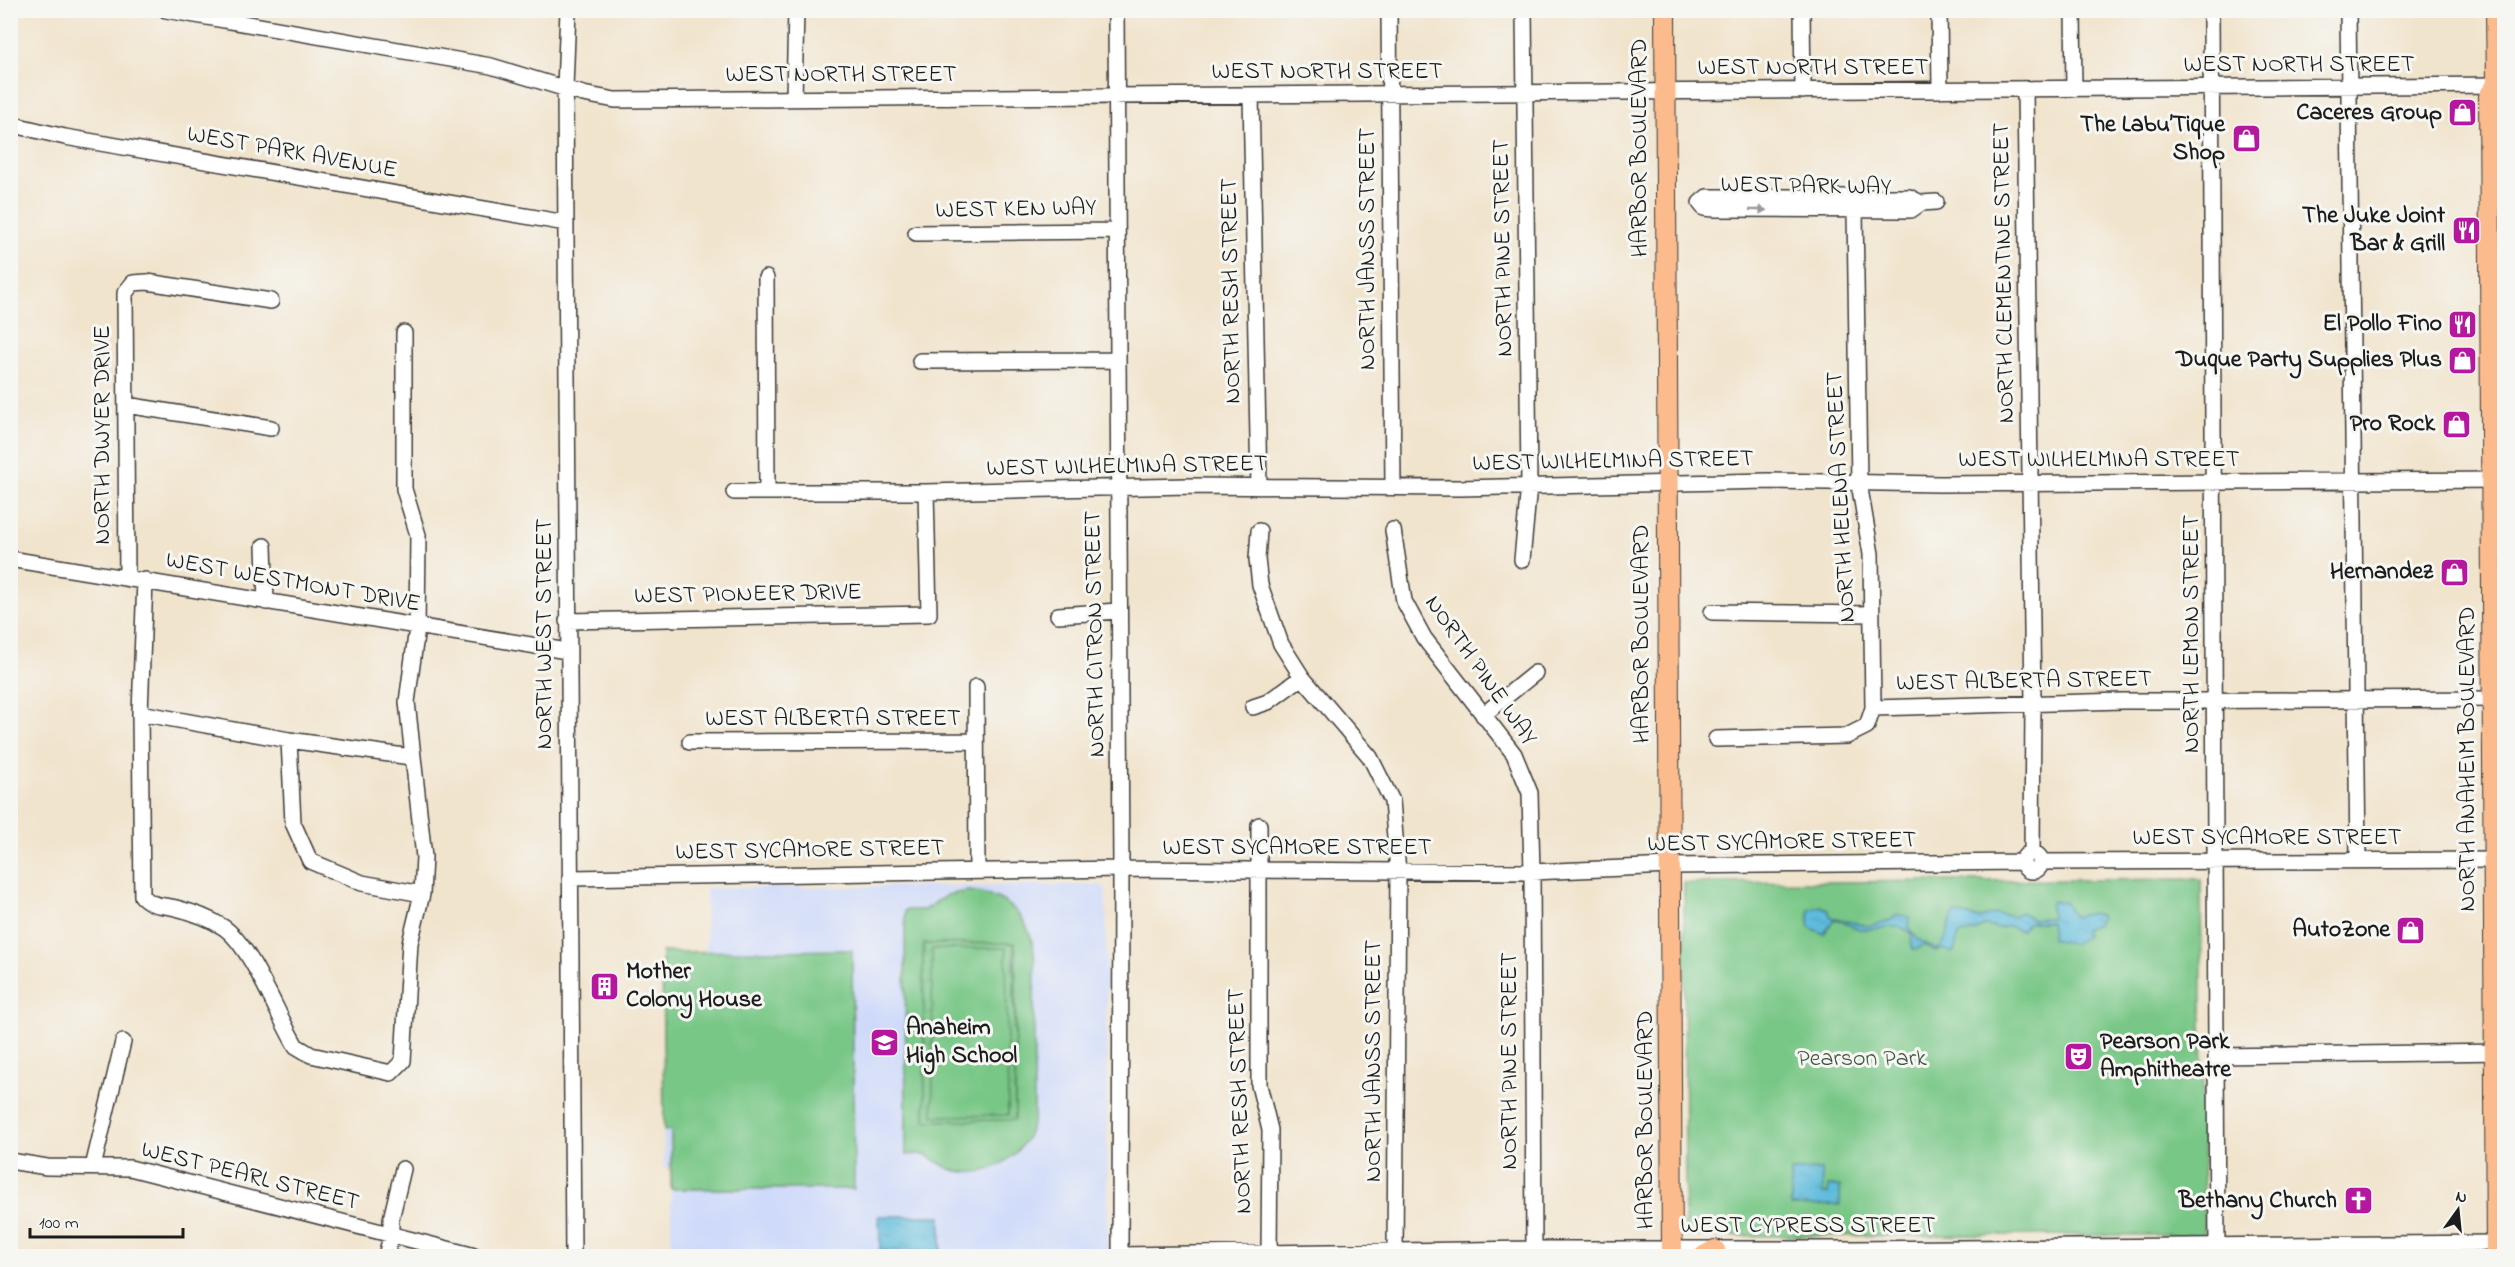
<svg xmlns="http://www.w3.org/2000/svg" width="2515" height="1267" font-family="'Indie Flower',sans-serif">
  <style>
    .built { fill: #cfdafa }
    .grass { fill: url(#grass-tufts); stroke: #4a7252; stroke-width: 1.5 }
    .park { fill: #79c787; stroke: #4a7252; stroke-width: 1.5; fill-rule: evenodd }
    .water { fill: url(#water-ripples); stroke: #3c6c7c; stroke-width: 1.5 }
    .lines { fill: none; stroke-linecap: round; stroke-linejoin: round }
    .minor-casing { stroke: #3c3a37; stroke-width: 18 }
    .major-casing { stroke: #3c3a37; stroke-width: 22 }
    .minor { stroke: #fff; stroke-width: 15 }
    .major { stroke: #fbbb8d; stroke-width: 20 }
    .oneway { fill: #999 }
    .labels { text-anchor: middle; dominant-baseline: central; stroke-width: 6; stroke-linejoin: round; paint-order: stroke }
    .street-label { font-size: 24px; fill: #1c1c1c; stroke: #f6f6f2 }
    .poi-label { font-size: 24px; font-weight: bold; fill: #1c1c1c; stroke: #f6f6f2; text-anchor: end }
    .park-label { font-size: 24px; fill: #3d5841; stroke: #f6f6f2 }
  </style>
  <defs>
    <pattern id="grass-tufts" width="24" height="20" patternUnits="userSpaceOnUse" patternTransform="scale(1.5)"><rect width="24" height="20" fill="#79c787"/><path d="M3 7l-1-3M5 7V3M7 7l1-3M15 17l-1-3M17 17v-4M19 17l1-3" fill="none" stroke="#68aa74"/></pattern>
    <pattern id="water-ripples" width="26" height="14" patternUnits="userSpaceOnUse" patternTransform="scale(1.5)"><rect width="26" height="14" fill="#5dbbdb"/><path d="M2 4q2-2 4 0t4 0M15 11q2-2 4 0t4 0" fill="none" stroke="#50a0bb"/></pattern>
  </defs>
  <rect width="100%" height="100%" fill="#f6f6f2"/>
  <filter id="ink" filterUnits="userSpaceOnUse"><feTurbulence type="fractalNoise" baseFrequency=".0167" numOctaves="2"/><feDisplacementMap in="SourceGraphic" scale="12" xChannelSelector="R" yChannelSelector="G"/><feConvolveMatrix kernelMatrix="1 2 1 2 8 2 1 2 1" color-interpolation-filters="sRGB"/></filter>
  <filter id="wash" filterUnits="userSpaceOnUse"><feTurbulence type="fractalNoise" baseFrequency=".008" numOctaves="4" result="noise"/><feDisplacementMap in="SourceGraphic" scale="24" xChannelSelector="R" yChannelSelector="G"/><feGaussianBlur stdDeviation="1.35" result="paint"/><feColorMatrix in="noise" values="0 0 0 0 0 0 0 0 0 0 0 0 0 0 0 0 0 1.4 0 .05"/><feComposite in="paint" operator="in"/></filter>
  <g filter="url(#wash)">
    <rect width="100%" height="100%" fill="#f1e4cd"/>
    <path class="built" d="M 1098,885 L 1103,886 L 1106,891 L 1108,1256 L 671,1256 L 671,1169 L 664,1168 L 662,952 L 706,951 L 706,888 Z"/>
    <path class="grass" d="M 1014,943 L 1015,1121 L 925,1121 L 923,951 L 924,944 Z"/>
    <path class="park" d="M 2201,879 L 2204,1235 L 1685,1236 L 1684,883 Z
      M 968,891 C 992,893 1014,903 1026,925 C 1039,949 1034,981 1034,1007 C 1034,1043 1034,1079 1034,1115 C 1028,1151 996,1179 957,1171 C 943,1169 934,1157 925,1155 C 919,1153 911,1155 906,1155 L 905,910 L 924,910 L 947,895 ZM 1014,943 L 1016,952 L 1015,1120 L 925,1121 L 923,951 L 924,944 Z
      M 1006,948 L 1008,1115 L 933,1116 L 932,949 Z
      M 852,950 L 854,1189 L 671,1189 L 671,1130 L 664,1131 L 662,952 Z"/>
    <path class="water" d="M 2056,901 L 2065,902 L 2074,917 L 2091,913 L 2099,915 L 2101,919 L 2096,925 L 2085,928 L 2084,931 L 2086,936 L 2074,944 L 2052,939 L 2050,922 L 2029,922 L 2021,931 L 2010,926 L 2000,928 L 1984,926 L 1974,931 L 1958,935 L 1955,950 L 1952,953 L 1943,949 L 1935,952 L 1924,945 L 1918,949 L 1913,949 L 1911,946 L 1912,934 C 1896,919 1879,932 1861,929 C 1850,927 1845,920 1833,920 L 1824,934 L 1809,927 L 1809,910 L 1820,906 L 1828,909 L 1831,917 L 1868,926 L 1891,920 L 1897,914 L 1909,917 L 1909,927 L 1917,939 L 1937,950 C 1950,941 1946,924 1955,913 L 1979,918 L 1995,914 L 2013,916 L 2021,912 L 2032,919 L 2049,918 L 2052,914 L 2050,908 L 2051,902 Z
      M 1822,1170 L 1823,1194 L 1828,1194 L 1828,1186 L 1840,1186 L 1840,1205 L 1791,1206 L 1791,1171 Z
      M 879,1216 L 941,1216 L 941,1251 L 880,1251 Z"/>
  </g>
  <g filter="url(#ink)">
    <g class="lines">
      <defs>
        <path id="minor" d="M 166,10 L 491,66 L 583,94 L 615,100 L 2504,85
          M 568,10 L 565,88 L 573,1256
          M 1116,10 L 1121,869 L 1120,1256
          M 1389,10 L 1393,487
          M 1802,10 L 1803,91
          M 1939,10 L 1940,90
          M 2073,10 L 2074,89
          M 2211,10 L 2217,1256
          M 2348,10 L 2358,860
          M 2025,89 L 2033,704 L 2032,853
          M 1251,95 L 1259,487
          M 794,98 L 796,10
          M 10,124 L 65,137 L 566,223
          M 1921,203 L 1909,197 L 1707,197 L 1700,203 L 1704,208 L 1714,209 L 1911,210 L 1921,203 L 1936,202
          M 1855,211 L 1859,483 L 1871,554 L 1873,708
          M 916,233 L 1117,231
          M 766,278 L 767,492
          M 920,361 L 1117,360
          M 126,405 L 271,428
          M 734,492 L 926,492 L 1188,486 L 1460,488 L 1767,481 L 1940,484 L 2504,480
          M 1393,530 L 1404,601 L 1424,638 L 1514,754 L 1530,793 L 1532,872 L 1534,1249
          M 1259,531 L 1257,559 L 1260,585 L 1281,644 L 1302,677 L 1370,757 L 1392,801 L 1398,872 L 1395,1251
          M 264,546 L 266,602
          M 10,559 L 567,651
          M 1522,560 L 1529,485 L 1524,10
          M 127,577 L 125,293 L 133,283 L 147,282 L 271,301
          M 145,580 L 140,713 L 142,896 C 155,908 160,904 176,908 C 192,912 209,918 223,927 C 251,945 277,1015 296,1046 L 311,1055 L 391,1073 L 403,1061 L 410,943 L 422,894 L 424,857 L 407,702 L 417,628 L 418,535 L 404,489 L 404,333
          M 1712,612 L 1871,614
          M 1058,615 L 1118,611
          M 567,621 L 929,614 L 926,492
          M 976,687 L 977,871
          M 1253,707 L 1268,702 L 1302,677
          M 140,713 L 289,740 L 411,757
          M 1483,715 L 1535,673
          M 1716,739 L 1847,736 L 1867,726 L 1873,708 L 2123,701 L 2504,699
          M 289,740 L 293,823 L 310,861 L 362,883 L 422,894
          M 690,742 L 975,741
          M 1259,825 L 1259,1085 L 1270,1130 L 1269,1256
          M2023 862a9 9 0 1 1 18 0a9 9 0 1 1-18 0Z
          M 2040,862 L 2504,860
          M 570,878 L 1121,869 L 1532,872 L 1670,866 L 2023,862
          M 2216,1056 L 2504,1052
          M 10,1161 L 47,1167 L 130,1168 L 475,1256
          M 93,1167 L 123,1042
          M 1120,1255 L 1534,1249 L 1855,1249 L 2496,1243
          M 386,1256 L 391,1236 L 391,1219 L 403,1169"/>
        <path id="major" d="M 1665,10 L 1672,1256
          M 2496,10 L 2497,85 L 2504,97 L 2504,168
          M 1704,1256 L 1715,1250
          M 2496,1256 L 2489,96 L 2497,85"/>
      </defs>
      <use href="#minor" class="minor-casing"/>
      <use href="#major" class="major-casing"/>
      <use href="#minor" class="minor"/>
      <use href="#major" class="major"/>
    </g>
    <defs><path id="oneway-solid" d="M-6-.8H1V-3.2L6.5 0L1 3.2V.8H-6Z" transform="scale(1.5)"/></defs>
    <use class="oneway" href="#oneway-solid" transform="translate(1758 210) rotate(1)"/>
  </g>
  <defs>
    <symbol id="shop-square" viewBox="-11 -11 22 22"><rect x="-9" y="-9" width="18" height="18" rx="4" fill="#b5179e" stroke="#f6f6f2"/><path d="M-5-2.5h2.3a2.7 3.5 0 0 1 5.4 0H5L5.5 6h-11ZM-1.5-2.5h3a1.5 2.3 0 0 0-3 0Z" fill="#fff"/></symbol>
    <symbol id="restaurant-square" viewBox="-11 -11 22 22"><rect x="-9" y="-9" width="18" height="18" rx="4" fill="#b5179e" stroke="#f6f6f2"/><path d="M-5-6h1v4h1v-4h1v4h1v-4h1v5L-1.5 .5V6h-2V.5L-5-1ZM5-6V6H3V1.5H1.5Q1.5-4 5-6Z" fill="#fff"/></symbol>
    <symbol id="building-square" viewBox="-11 -11 22 22"><rect x="-9" y="-9" width="18" height="18" rx="4" fill="#b5179e" stroke="#f6f6f2"/><path d="M-4-6H4V6H1V3H-1V6H-4ZM-2.5-4.3h1.7v1.8h-1.7ZM.8-4.3h1.7v1.8H.8ZM-2.5-1h1.7V.8h-1.7ZM.8-1h1.7V.8H.8Z" fill="#fff"/></symbol>
    <symbol id="school-square" viewBox="-11 -11 22 22"><rect x="-9" y="-9" width="18" height="18" rx="4" fill="#b5179e" stroke="#f6f6f2"/><path d="M0-5L7-2L0 1L-7-2ZM-4 1L0 2.5L4 1V4Q0 6-4 4Z" fill="#fff"/></symbol>
    <symbol id="theatre-square" viewBox="-11 -11 22 22"><rect x="-9" y="-9" width="18" height="18" rx="4" fill="#b5179e" stroke="#f6f6f2"/><path d="M-5-5.5Q0-4 5-5.5V0Q5 5 0 6Q-5 5-5 0ZM-3.3-2.5H-1v1.5H-3.3ZM1-2.5H3.3v1.5H1ZM-2.8 1Q0 5.5 2.8 1Z" fill="#fff"/></symbol>
    <symbol id="church-square" viewBox="-11 -11 22 22"><rect x="-9" y="-9" width="18" height="18" rx="4" fill="#b5179e" stroke="#f6f6f2"/><path d="M-1.2-6h2.4v3.5h3.3v2.4h-3.3V6h-2.4V-.1h-3.3v-2.4h3.3Z" fill="#fff"/></symbol>
  </defs>
  <g fill-rule="evenodd">
    <use href="#shop-square" x="2446" y="96" width="33" height="33"/>
    <use href="#shop-square" x="2230" y="122" width="33" height="33"/>
    <use href="#restaurant-square" x="2450" y="214" width="33" height="33"/>
    <use href="#restaurant-square" x="2446" y="308" width="33" height="33"/>
    <use href="#shop-square" x="2446" y="344" width="33" height="33"/>
    <use href="#shop-square" x="2440" y="408" width="33" height="33"/>
    <use href="#shop-square" x="2438" y="556" width="33" height="33"/>
    <use href="#shop-square" x="2394" y="914" width="33" height="33"/>
    <use href="#building-square" x="588" y="970" width="33" height="33"/>
    <use href="#school-square" x="868" y="1026" width="33" height="33"/>
    <use href="#theatre-square" x="2062" y="1040" width="33" height="33"/>
    <use href="#church-square" x="2342" y="1184" width="33" height="33"/>
  </g>
  <g class="labels">
    <g class="street-label">
      <text x="2299" y="65">WEST NORTH STREET</text>
      <text x="1813" y="68">WEST NORTH STREET</text>
      <text x="1327" y="72">WEST NORTH STREET</text>
      <text x="841" y="75">WEST NORTH STREET</text>
      <text transform="translate(1640 148) rotate(-90)">HARBOR BOULEVARD</text>
      <text transform="translate(292 153) rotate(10)">WEST PARK AVENUE</text>
      <text transform="translate(1806 187) rotate(1)">WEST PARK WAY</text>
      <text transform="translate(1016 210) rotate(-1)">WEST KEN WAY</text>
      <text transform="translate(1504 248) rotate(-91)">NORTH PINE STREET</text>
      <text transform="translate(1368 249) rotate(-90)">NORTH JANSS STREET</text>
      <text transform="translate(2005 273) rotate(-91)">NORTH CLEMENTINE STREET</text>
      <text transform="translate(1232 291) rotate(-91)">NORTH RESH STREET</text>
      <text transform="translate(103 435) rotate(-90)">NORTH DWYER DRIVE</text>
      <text x="2099" y="460">WEST WILHELMINA STREET</text>
      <text transform="translate(1613 462) rotate(-1)">WEST WILHELMINA STREET</text>
      <text transform="translate(1127 467) rotate(-1)">WEST WILHELMINA STREET</text>
      <text transform="translate(1842 497) rotate(-93)">NORTH HELENA STREET</text>
      <text transform="translate(293 583) rotate(10)">WEST WESTMONT DRIVE</text>
      <text transform="translate(748 595) rotate(-1)">WEST PIONEER DRIVE</text>
      <text transform="translate(545 634) rotate(-90)">NORTH WEST STREET</text>
      <text transform="translate(1096 634) rotate(-91)">NORTH CITRON STREET</text>
      <text transform="translate(1642 634) rotate(-90)">HARBOR BOULEVARD</text>
      <text transform="translate(2192 634) rotate(-90)">NORTH LEMON STREET</text>
      <text transform="translate(1480 671) rotate(55)">NORTH PINE WAY</text>
      <text transform="translate(2024 682) rotate(-1)">WEST ALBERTA STREET</text>
      <text x="833" y="719">WEST ALBERTA STREET</text>
      <text transform="translate(2468 759) rotate(-90)">NORTH ANAHEIM BOULEVARD</text>
      <text x="2267" y="838">WEST SYCAMORE STREET</text>
      <text transform="translate(1782 843) rotate(-1)">WEST SYCAMORE STREET</text>
      <text x="1297" y="848">WEST SYCAMORE STREET</text>
      <text transform="translate(810 851) rotate(-1)">WEST SYCAMORE STREET</text>
      <text transform="translate(1374 1061) rotate(-90)">NORTH JANSS STREET</text>
      <text transform="translate(1510 1061) rotate(-90)">NORTH PINE STREET</text>
      <text transform="translate(1241 1101) rotate(-92)">NORTH RESH STREET</text>
      <text transform="translate(1646 1120) rotate(-90)">HARBOR BOULEVARD</text>
      <text transform="translate(250 1177) rotate(14)">WEST PEARL STREET</text>
      <text x="1808" y="1226">WEST CYPRESS STREET</text>
    </g>
    <g class="poi-label">
      <text x="2442" y="113">Caceres Group</text>
      <text x="2225" y="125">The Labu’Tique<tspan x="2225" dy="28">Shop</tspan></text>
      <text x="2445" y="216">The Juke Joint<tspan x="2445" dy="28">Bar &amp; Grill</tspan></text>
      <text x="2442" y="324">El Pollo Fino</text>
      <text x="2442" y="360">Duque Party Supplies Plus</text>
      <text x="2435" y="424">Pro Rock</text>
      <text x="2433" y="572">Hernandez</text>
      <text x="2390" y="930">AutoZone</text>
      <text x="626" y="972" text-anchor="start">Mother<tspan x="626" dy="28">Colony House</tspan></text>
      <text x="906" y="1028" text-anchor="start">Anaheim<tspan x="906" dy="28">High School</tspan></text>
      <text x="2100" y="1042" text-anchor="start">Pearson Park<tspan x="2100" dy="28">Amphitheatre</tspan></text>
      <text x="2337" y="1201">Bethany Church</text>
    </g>
    <g class="park-label">
      <text x="1862" y="1059">Pearson Park</text>
    </g>
  </g>
  <rect width="2515" height="1267" fill="none" stroke="#f6f6f2" stroke-width="36"/>
  <g transform="translate(2458 1210) rotate(15)" stroke="#f6f6f2" stroke-width="4.5" paint-order="stroke">
  <path d="M0-4.5L10 22L0 15L-10 22Z" fill="#1c1c1c"/>
  <text y="-9" font-size="16" font-weight="bold" text-anchor="middle" fill="#1c1c1c">N</text>
  </g>
  <path d="M30 1228v9h153v-9" fill="none" stroke="#1c1c1c" stroke-width="3"/>
  <text x="39" y="1228" font-size="18" fill="#1c1c1c" stroke="#f6f6f2" stroke-width="4.5" paint-order="stroke">100 m</text>
</svg>
